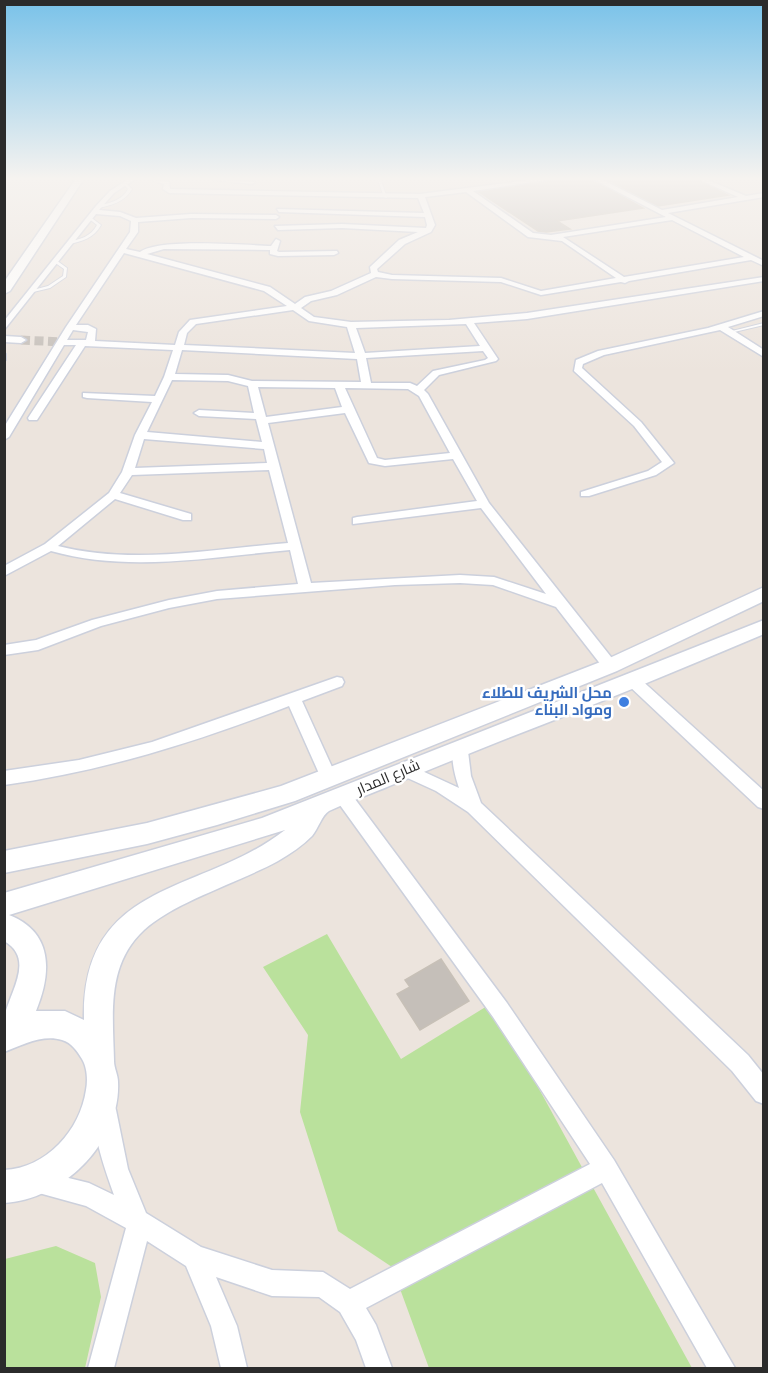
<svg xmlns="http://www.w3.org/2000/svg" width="768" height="1373" font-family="Figtree,Cairo,sans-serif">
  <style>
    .green { fill: #bae19c }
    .building { fill: #c5bfb9; stroke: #c7c0b7; stroke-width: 1.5 }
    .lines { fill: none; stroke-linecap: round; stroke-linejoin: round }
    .street-tunnel { stroke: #c5bfb9; stroke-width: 9; stroke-dasharray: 9 4.5; stroke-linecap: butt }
    .lane-casing { stroke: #ccd0dc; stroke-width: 2 }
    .street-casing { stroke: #ccd0dc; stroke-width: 3 }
    .secondary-casing { stroke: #ccd0dc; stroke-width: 3 }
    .lane { fill: #fff; fill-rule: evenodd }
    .street { fill: #fff; fill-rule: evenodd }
    .secondary { fill: #fff; fill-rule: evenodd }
    .shop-dot { fill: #3f7fe0; stroke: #fff; stroke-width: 2 }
    .labels { text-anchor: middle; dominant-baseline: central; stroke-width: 5; stroke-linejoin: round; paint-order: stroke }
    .shop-label { font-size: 15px; font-weight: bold; fill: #366cbe; stroke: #fff; text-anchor: end }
    .street-label { font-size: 15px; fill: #2b2b2b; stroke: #fff }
  </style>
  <rect width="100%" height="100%" fill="#ece4dd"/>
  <path class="green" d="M 327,934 L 401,1059 L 492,1003 L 692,1368 L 429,1368 L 392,1267 L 338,1231 L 300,1112 L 308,1035 L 263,967 Z
    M 56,1246 L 95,1263 L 101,1297 L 85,1368 L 5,1368 L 5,1259 Z"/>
  <path class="building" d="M 548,180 L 593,180 L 643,208 L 557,221 L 570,229 L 546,232 L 538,231 L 479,192 Z
    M 608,180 L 698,180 L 728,195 L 658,206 Z
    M 441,959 L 469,1001 L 420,1030 L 397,994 L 410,987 L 405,980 Z"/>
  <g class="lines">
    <path class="street-tunnel" d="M 21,340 L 62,342"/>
    <defs>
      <path id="lane" d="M 378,180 L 381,180 L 387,198 L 384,197 Z
        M 125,182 L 132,189 C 125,202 110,206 97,208 L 97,206 C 109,203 122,201 128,189 L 123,183 Z
        M 89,216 L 101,225 C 94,238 81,242 68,244 L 68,242 C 80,239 91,237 97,225 L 88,218 Z
        M 54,260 L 56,260 L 67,268 L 66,277 L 50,288 L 29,293 L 29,291 L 48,286 L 63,276 L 64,269 L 54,262 Z
        M 764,323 L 764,325 L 730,333 L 728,332 Z
        M 4,353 L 6,354 L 6,360 L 4,361 Z"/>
      <path id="street" d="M 127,180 L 134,180 L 114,193 L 99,210 L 120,212 L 136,218 L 191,214 L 276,215 L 279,217 L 276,219 L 191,218 L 138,222 L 138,232 L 126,249 L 140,252 C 160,238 243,245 271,246 L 276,239 L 280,241 L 277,251 L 279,252 L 337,251 L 338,253 L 334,255 L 278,256 L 270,254 L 270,250 L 164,249 L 147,254 L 270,287 L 295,304 L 305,297 L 331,291 L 371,273 L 370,267 L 399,240 L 418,232 L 342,228 L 278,230 L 275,226 L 342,224 L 426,228 L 427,225 L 425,217 L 279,212 L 277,209 L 424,213 L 418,198 L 169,193 L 163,189 L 164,184 L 152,180 L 169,182 L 170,189 L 420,194 L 529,180 L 546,180 L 473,191 L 533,233 L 551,235 L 666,217 L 595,180 L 603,180 L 662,210 L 738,197 L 700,180 L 708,180 L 746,196 L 764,193 L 764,197 L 668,213 L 764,261 L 764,266 L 751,260 L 629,281 L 625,283 L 621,282 L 541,295 L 501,282 L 392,279 L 376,277 L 337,295 L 311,301 L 301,308 L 314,317 L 351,322 L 449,320 L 527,313 L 764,277 L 764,281 L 527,319 L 474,323 L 498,359 L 496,361 L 439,375 L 424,390 L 428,394 L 489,503 L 615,662 L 617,666 L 615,670 L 605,670 L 556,607 L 493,585 L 460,583 L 395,585 L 217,599 L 169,608 L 101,626 L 38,650 L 4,655 L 4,645 L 36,640 L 92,620 L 169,600 L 217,591 L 298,584 L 290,550 C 211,557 128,573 51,551 L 4,576 L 4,566 L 45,544 L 109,493 L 122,472 L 135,435 L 152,402 L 87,398 L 83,397 L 83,393 L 155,396 L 164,377 L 173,350 L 85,346 L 37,420 L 29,420 L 28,418 L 76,345 L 64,345 L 9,437 L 4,440 L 4,427 L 66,327 L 130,232 L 131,221 L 120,216 L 96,214 L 4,330 L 4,321 L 96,206 L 110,191 ZM 466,192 L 528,237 L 562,241 L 616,278 L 541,291 L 501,278 L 392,275 L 378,272 L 377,269 L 405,244 L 431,232 L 435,225 L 425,197 ZM 672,220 L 744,257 L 624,277 L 563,237 ZM 124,253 L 264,291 L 287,306 L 190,320 L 179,332 L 175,345 L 95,341 L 96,329 L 88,325 L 76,325 ZM 293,310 L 309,321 L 347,327 L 355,353 L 184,345 L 187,333 L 196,324 ZM 466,324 L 480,346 L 365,353 L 356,328 ZM 73,330 L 88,332 L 86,340 L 67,340 ZM 182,350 L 357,359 L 361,382 L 252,381 L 228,375 L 175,374 ZM 483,351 L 488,358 L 485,360 L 433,371 L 417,386 L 410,383 L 371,383 L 366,358 ZM 172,380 L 228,381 L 248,386 L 254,413 L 199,410 L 194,413 L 199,416 L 256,419 L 262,442 L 147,432 ZM 258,387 L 335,388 L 342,407 L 266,417 ZM 345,388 L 408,389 L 419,396 L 450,453 L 385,460 L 377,458 ZM 345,413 L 369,463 L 385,466 L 453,459 L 477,501 L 357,517 L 353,518 L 353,524 L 481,508 L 546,594 L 494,577 L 460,575 L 311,583 L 268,423 ZM 144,439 L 264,449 L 267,463 L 135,468 ZM 269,470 L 288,543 C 214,549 132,565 58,546 L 115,499 L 183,520 L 191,520 L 191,514 L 120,493 L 132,475 Z
        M 214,180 L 255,182 L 252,184 Z
        M 764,311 L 764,316 L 728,327 L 764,350 L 764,357 L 720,330 L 604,355 L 583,364 L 582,368 L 641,422 L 674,463 L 656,475 L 589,496 L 581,496 L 581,492 L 648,471 L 662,462 L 634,426 L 574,371 L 576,360 L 598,351 L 708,328 Z
        M 4,336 L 21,337 L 26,340 L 21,343 L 4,342 Z
        M 633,676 L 638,677 L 764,791 L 764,809 L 758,807 L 628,685 L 626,681 Z
        M 337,677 L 342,678 L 344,682 L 342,686 L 302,701 L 337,778 L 335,783 L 329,785 L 323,783 L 321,778 L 289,706 C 196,742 104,771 4,785 L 4,771 L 79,760 L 152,742 Z
        M 461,741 L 467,743 L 471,776 L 481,803 L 748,1055 L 764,1075 L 764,1104 L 756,1101 L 732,1071 L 468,812 L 436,791 L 401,775 L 399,770 L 401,765 L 407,764 L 459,788 C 455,776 449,755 455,743 Z
        M 343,789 L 349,791 L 507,1003 L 614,1160 L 735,1368 L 707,1368 L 602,1183 L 366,1308 L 376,1325 L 392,1368 L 366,1368 L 356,1340 L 340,1312 L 319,1297 L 272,1296 L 216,1277 L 237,1326 L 247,1368 L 221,1368 L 211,1326 L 186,1266 L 147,1241 L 114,1368 L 88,1368 L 126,1228 L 86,1206 L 28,1190 L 24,1182 L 28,1174 L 36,1170 L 89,1183 L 114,1195 C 106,1172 88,1125 97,1102 L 105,1099 L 113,1102 L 116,1110 L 128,1169 L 146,1213 L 201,1247 L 272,1270 L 323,1272 L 350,1289 L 590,1164 L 493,1017 L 337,801 L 335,796 L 337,791 Z"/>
      <path id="secondary" d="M 75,180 L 83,180 L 10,291 L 4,294 L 4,282 Z
        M 764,587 L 764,601 L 617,671 L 295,801 L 217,825 L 147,844 L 4,873 L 4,851 L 147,823 L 281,786 L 603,661 Z
        M 764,620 L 764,634 C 679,670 594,705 508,738 C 467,754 427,771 387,787 C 368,795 348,802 329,811 C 322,815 318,829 312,836 C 302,846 290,854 278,861 C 240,882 174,902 144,930 C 106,965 113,1014 114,1061 C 114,1068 118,1075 118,1082 C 121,1142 63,1200 4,1203 L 4,1170 C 47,1168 80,1130 86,1090 C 88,1080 87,1067 82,1059 C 77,1051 72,1043 62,1040 C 43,1034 22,1045 4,1052 C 4,1041 3,1028 4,1018 C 9,993 36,959 4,941 L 4,893 L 262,818 ZM 285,830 C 202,895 81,879 84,1020 L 65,1011 L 36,1011 C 52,972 53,932 9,915 Z"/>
    </defs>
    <use href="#lane" class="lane-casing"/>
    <use href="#street" class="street-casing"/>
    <use href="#secondary" class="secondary-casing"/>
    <use href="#lane" class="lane"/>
    <use href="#street" class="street"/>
    <use href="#secondary" class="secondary"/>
  </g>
  <linearGradient id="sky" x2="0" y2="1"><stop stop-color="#79c2e9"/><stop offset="0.48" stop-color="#f6f3f0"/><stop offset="1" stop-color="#f6f3f0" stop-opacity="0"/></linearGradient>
  <rect width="768" height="372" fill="url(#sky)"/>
  <circle class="shop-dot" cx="624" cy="702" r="6"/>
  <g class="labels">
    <g class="shop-label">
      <text x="612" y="693">محل الشريف للطلاء<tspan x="612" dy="17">ومواد البناء</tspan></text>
    </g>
    <g class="street-label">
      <text transform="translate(388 777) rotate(-23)">شارع المدار</text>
    </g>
  </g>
  <rect width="768" height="1373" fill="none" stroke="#2b2b2b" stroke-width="12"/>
</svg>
